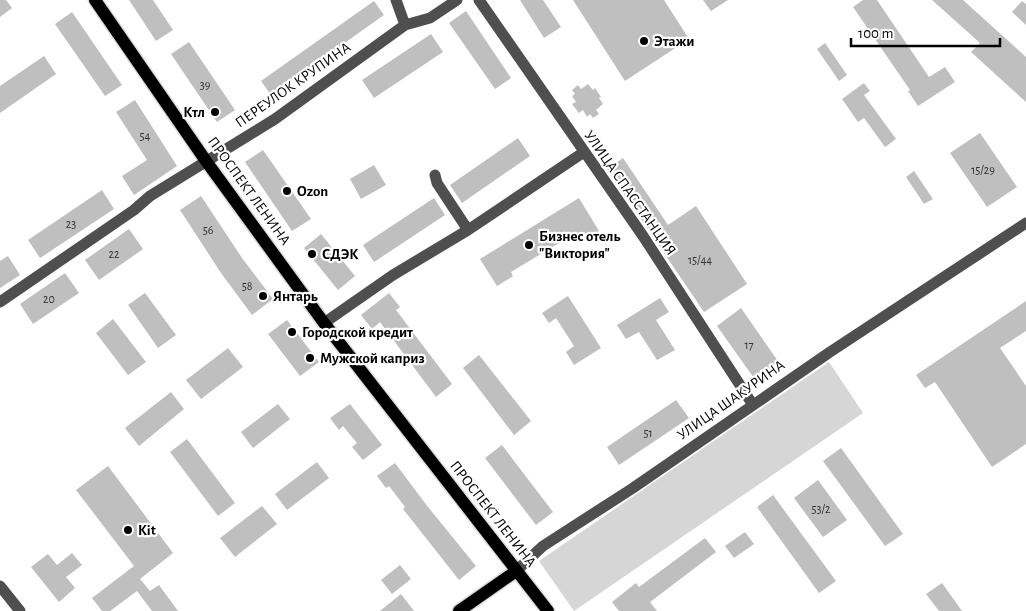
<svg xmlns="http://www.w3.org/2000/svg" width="1026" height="611" font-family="'Alegreya Sans',sans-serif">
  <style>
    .green { fill: #d6d6d6 }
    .building { fill: #bfbfbf }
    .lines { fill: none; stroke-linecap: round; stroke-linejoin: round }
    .major-casing { stroke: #dbdbdb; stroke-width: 15 }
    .minor { stroke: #4f4f4f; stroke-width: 11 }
    .major { stroke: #000; stroke-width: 12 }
    .poi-dot { fill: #000; stroke: #fff; stroke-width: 2 }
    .labels { text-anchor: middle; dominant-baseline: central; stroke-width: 4.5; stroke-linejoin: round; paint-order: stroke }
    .number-label { font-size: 12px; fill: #303030 }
    .poi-label { font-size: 15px; font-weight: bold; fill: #000; stroke: #fff; text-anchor: start }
    .street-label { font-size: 15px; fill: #000; stroke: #fff }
  </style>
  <rect width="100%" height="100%" fill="#fff"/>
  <path class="green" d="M 829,362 L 863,413 L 574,611 L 539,561 Z"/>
  <path class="building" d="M 0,0 L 6,0 L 12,8 L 0,17 Z
    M 129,0 L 153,0 L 173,30 L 156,41 Z
    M 520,0 L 543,0 L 561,27 L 544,38 Z
    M 573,0 L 664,0 L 689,39 L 625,81 Z
    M 703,0 L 728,0 L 711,11 Z
    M 863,0 L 877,0 L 929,77 L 945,67 L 955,82 L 918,106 L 908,91 L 910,90 L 853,7 Z
    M 932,0 L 963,0 L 1026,57 L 1026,102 L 971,52 L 980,43 Z
    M 374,1 L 384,15 L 271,95 L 261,81 Z
    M 1022,1 L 1026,4 L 1026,25 L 1012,12 Z
    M 466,11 L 511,78 L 495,89 L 449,23 Z
    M 72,12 L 122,85 L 105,96 L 55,24 Z
    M 431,34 L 443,52 L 374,98 L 362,80 Z
    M 189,42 L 235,110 L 217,122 L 171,54 Z
    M 825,43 L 847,75 L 839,81 L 817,49 Z
    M 44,56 L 56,74 L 0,113 L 0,86 Z
    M 864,83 L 870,91 L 864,95 L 896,139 L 885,147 L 864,118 L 858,122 L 842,99 Z
    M 588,84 L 593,90 L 595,88 L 601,97 L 599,98 L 603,104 L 596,110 L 599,114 L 593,118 L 590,114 L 587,117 L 583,110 L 579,113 L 572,104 L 576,102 L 572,96 L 575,94 L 572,90 L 578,85 L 581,89 Z
    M 135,100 L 177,166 L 134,195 L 122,176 L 147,160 L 116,112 Z
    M 980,133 L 1017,187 L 987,207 L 950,153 Z
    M 518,138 L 530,156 L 462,203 L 450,185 Z
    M 263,150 L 311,219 L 292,231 L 245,162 Z
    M 623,158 L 668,225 L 696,206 L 747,284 L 704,312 L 607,169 Z
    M 374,165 L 386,185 L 361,199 L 350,179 Z
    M 914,171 L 933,199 L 924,204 L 906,177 Z
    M 102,190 L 114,209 L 40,258 L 28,240 Z
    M 201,196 L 242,258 L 273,299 L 252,315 L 221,273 L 180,210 Z
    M 434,198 L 445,215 L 374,262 L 363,245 Z
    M 579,198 L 599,231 L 582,241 L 577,232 L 511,272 L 513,276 L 497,286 L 480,259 Z
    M 129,229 L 143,249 L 99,280 L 85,260 Z
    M 321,234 L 355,276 L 338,290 L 304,248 Z
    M 8,256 L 20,275 L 0,288 L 0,261 Z
    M 65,273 L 79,293 L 33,324 L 20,304 Z
    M 145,293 L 176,335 L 158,348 L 128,305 Z
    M 389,293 L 400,307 L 396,310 L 452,384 L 436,397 L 380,322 L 372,329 L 361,315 Z
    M 568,296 L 601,348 L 574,365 L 566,352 L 574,346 L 556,318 L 549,323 L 542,313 Z
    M 660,298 L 669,312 L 656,320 L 675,350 L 657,360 L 639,332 L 626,339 L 617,325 Z
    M 1026,301 L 1026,331 L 1000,348 L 1026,386 L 1026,444 L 992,467 L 935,382 L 925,388 L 916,375 Z
    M 741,308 L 780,364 L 756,381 L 717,326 Z
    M 113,319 L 146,362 L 128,375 L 96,333 Z
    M 287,320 L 319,362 L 300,376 L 268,334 Z
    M 228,348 L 243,367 L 201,399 L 186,380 Z
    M 479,355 L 531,421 L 514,435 L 463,368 Z
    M 171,392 L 184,409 L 139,446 L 125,428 Z
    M 676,400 L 689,418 L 619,465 L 607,447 Z
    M 278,404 L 290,419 L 253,448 L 241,432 Z
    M 350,404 L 382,445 L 363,460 L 352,447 L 357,443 L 343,426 L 339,430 L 330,418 Z
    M 187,439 L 235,503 L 218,516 L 170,452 Z
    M 502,445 L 553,512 L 536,525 L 485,458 Z
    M 841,448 L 903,534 L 885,546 L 823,461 Z
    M 317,462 L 329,478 L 287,510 L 275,494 Z
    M 395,463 L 428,507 L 476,566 L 459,580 L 403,509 L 405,507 L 389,486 L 386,488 L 377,476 Z
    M 108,466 L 173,553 L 140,579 L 150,591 L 159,585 L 178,611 L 152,611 L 137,591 L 110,611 L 102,611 L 92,598 L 134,566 L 76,490 Z
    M 818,480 L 847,520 L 823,537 L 794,498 Z
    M 773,495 L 836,581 L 819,593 L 757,507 Z
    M 262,506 L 277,524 L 235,557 L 220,538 Z
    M 745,532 L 754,544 L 734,558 L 725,546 Z
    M 705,538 L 716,552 L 650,602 L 657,611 L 619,611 L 612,602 L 636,583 L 639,587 Z
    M 72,553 L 82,565 L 66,577 L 75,588 L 59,602 L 31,567 L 48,554 L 57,565 Z
    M 400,565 L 411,579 L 392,594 L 381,580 Z
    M 942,583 L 962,611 L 939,611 L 926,594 Z
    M 401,594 L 414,611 L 380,611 Z"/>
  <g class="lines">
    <defs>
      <path id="major" d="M 95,0 L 206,161 L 324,323 L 548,611
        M 459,611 L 516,571"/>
    </defs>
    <use href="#major" class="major-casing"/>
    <path class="minor" d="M 396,0 L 405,25
      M 479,0 L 643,236 L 753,405
      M 435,175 L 437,183 L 468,230
      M 0,302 L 134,210 L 150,196 L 275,119 L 405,25 L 430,18 L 457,0
      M 324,323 L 393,275 L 468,230 L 584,152
      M 516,571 L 543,546 L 633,488 L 830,352 L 1026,223
      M 0,586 L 20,611"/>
    <use href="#major" class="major"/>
  </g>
  <g class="poi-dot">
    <circle cx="644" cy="41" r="5"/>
    <circle cx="215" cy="112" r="5"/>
    <circle cx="287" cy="191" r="5"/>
    <circle cx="529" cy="245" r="5"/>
    <circle cx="312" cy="254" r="5"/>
    <circle cx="263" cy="296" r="5"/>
    <circle cx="292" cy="332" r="5"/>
    <circle cx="310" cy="358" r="5"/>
    <circle cx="128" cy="530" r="5"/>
  </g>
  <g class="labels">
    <g class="number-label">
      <text x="205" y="85">39</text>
      <text x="145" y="136">54</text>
      <text x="983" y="170">15/29</text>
      <text x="71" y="224">23</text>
      <text x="208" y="230">56</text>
      <text x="114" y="254">22</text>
      <text x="700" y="260">15/44</text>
      <text x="247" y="286">58</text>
      <text x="49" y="299">20</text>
      <text x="749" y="345">17</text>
      <text x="648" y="433">51</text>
      <text x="821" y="509">53/2</text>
    </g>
    <g class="poi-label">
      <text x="654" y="41">Этажи</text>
      <text x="205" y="112" text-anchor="end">Ктл</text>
      <text x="297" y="191">Ozon</text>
      <text x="539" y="236">Бизнес отель<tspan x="539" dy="17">"Виктория"</tspan></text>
      <text x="322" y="254">СДЭК</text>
      <text x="273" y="296">Янтарь</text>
      <text x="302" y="332">Городской кредит</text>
      <text x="320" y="358">Мужской каприз</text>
      <text x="138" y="530">Kit</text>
    </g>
    <g class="street-label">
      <text transform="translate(293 85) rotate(-35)">ПЕРЕУЛОК КРУПИНА</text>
      <text transform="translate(249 191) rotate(54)">ПРОСПЕКТ ЛЕНИНА</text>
      <text transform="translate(630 193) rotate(55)">УЛИЦА СПАССТАНЦИЯ</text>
      <text transform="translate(731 400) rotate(-35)">УЛИЦА ШАКУРИНА</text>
      <text transform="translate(493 514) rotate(52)">ПРОСПЕКТ ЛЕНИНА</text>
    </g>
  </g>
  <path d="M851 38v8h149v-8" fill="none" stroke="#000000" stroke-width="2.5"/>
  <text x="858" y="38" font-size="15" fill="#000000" stroke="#ffffff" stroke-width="4" paint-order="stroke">100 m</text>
</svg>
